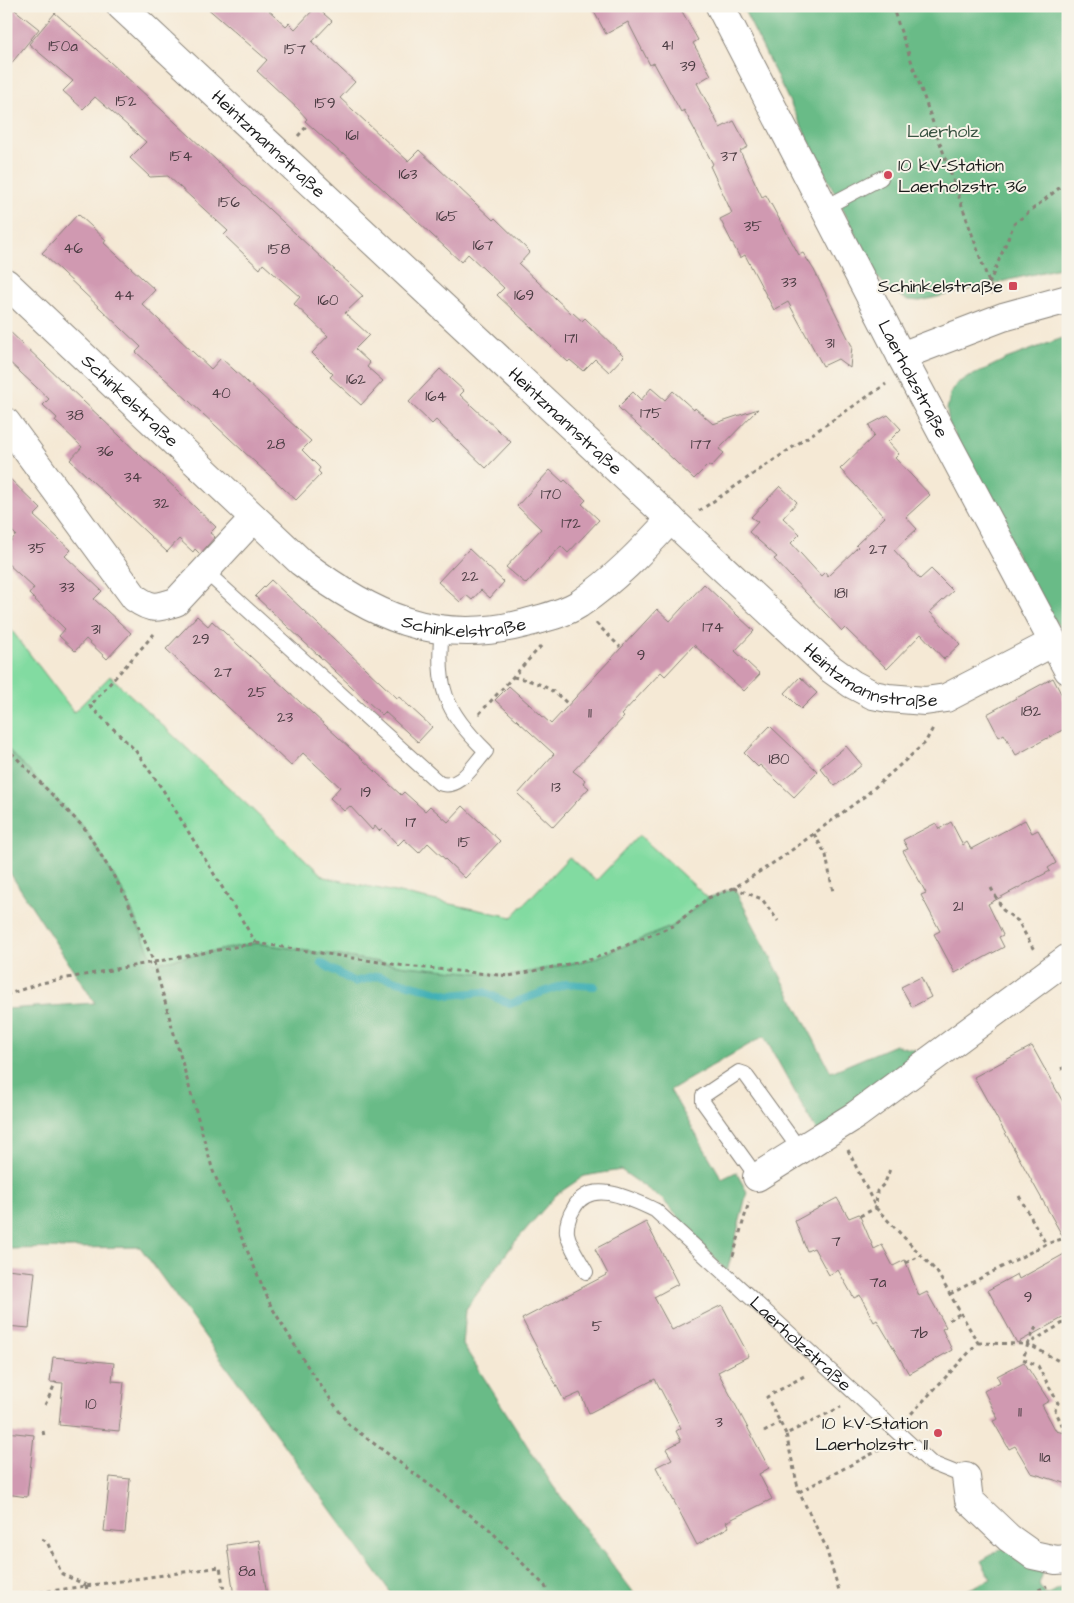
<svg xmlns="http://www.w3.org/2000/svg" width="1074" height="1603" font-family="'Architects Daughter',sans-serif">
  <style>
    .green { fill: #82dba1; stroke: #4f7c5e }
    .forest { fill: #69bb87; stroke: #426c52 }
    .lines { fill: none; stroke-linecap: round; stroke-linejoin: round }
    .stream { stroke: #3badb4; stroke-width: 8 }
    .building { fill: #d099b1 }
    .service-casing { stroke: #888278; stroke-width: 16 }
    .minor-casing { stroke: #888278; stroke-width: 30 }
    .path { stroke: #888278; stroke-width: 3; stroke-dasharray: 4 4; stroke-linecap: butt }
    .service { stroke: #fff; stroke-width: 14 }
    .minor { stroke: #fff; stroke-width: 28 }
    .poi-dot { fill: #d1495b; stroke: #f7f3e8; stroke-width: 2 }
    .labels { text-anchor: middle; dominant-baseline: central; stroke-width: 4; stroke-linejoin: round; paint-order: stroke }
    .number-label { font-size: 15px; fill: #493b41 }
    .park-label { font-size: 18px; fill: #3b5544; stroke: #f7f3e8 }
    .street-label { font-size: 18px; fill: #1c1c1c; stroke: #f7f3e8 }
    .poi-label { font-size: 18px; fill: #1c1c1c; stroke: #f7f3e8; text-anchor: end }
  </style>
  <rect width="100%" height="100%" fill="#f7f3e8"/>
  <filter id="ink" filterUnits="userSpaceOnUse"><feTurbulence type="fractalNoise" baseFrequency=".02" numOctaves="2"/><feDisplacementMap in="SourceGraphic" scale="10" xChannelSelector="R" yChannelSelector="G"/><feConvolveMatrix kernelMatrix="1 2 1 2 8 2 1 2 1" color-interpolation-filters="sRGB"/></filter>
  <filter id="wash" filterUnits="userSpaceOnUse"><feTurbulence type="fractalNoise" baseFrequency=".0096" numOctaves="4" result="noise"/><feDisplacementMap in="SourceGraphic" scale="20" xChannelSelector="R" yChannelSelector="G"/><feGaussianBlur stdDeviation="1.12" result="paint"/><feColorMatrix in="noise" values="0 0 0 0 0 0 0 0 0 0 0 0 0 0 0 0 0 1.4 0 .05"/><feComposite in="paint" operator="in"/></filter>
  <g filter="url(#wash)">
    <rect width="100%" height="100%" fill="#f5e9d5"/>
    <path class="green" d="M 6,623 L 74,712 L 110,676 L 324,877 L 512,917 L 569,857 L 596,881 L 639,835 L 708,898 L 673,926 L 593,959 L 509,976 L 405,966 L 256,943 L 154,963 L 126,897 L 86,830 L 6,747 Z"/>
    <path class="forest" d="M 742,6 L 1068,6 L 1068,266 L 920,301 L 907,300 L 890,290 L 876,276 Z
      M 1068,336 L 1068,638 L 1047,611 L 949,424 L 947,410 L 950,394 L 957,383 L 1006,359 Z
      M 6,747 L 86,830 L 126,897 L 154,963 L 256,943 L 405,966 L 509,976 L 593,959 L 673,926 L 708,898 L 734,888 L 831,1072 L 895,1045 L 915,1050 L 916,1061 L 817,1132 L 764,1036 L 670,1090 L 722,1179 L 736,1172 L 747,1192 L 727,1272 L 662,1199 L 621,1170 L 584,1176 L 556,1195 L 514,1243 L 466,1309 L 463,1345 L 553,1486 L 637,1597 L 394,1597 L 140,1247 L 6,1249 L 6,1009 L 95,1003 L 6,867 Z
      M 1005,1547 L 1044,1570 L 1039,1584 L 1045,1595 L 1068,1585 L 1068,1597 L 952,1597 L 991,1579 L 981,1561 Z"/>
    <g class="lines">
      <path class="stream" d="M 321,963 L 354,982 L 378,976 L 450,995 L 484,992 L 510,1004 L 566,984 L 594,986"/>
    </g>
    <g id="blocks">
      <path class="building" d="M 6,6 L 10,6 L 39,29 L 6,70 Z
        M 205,6 L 264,6 L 286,26 L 289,23 L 295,29 L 316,7 L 332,21 L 312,42 L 355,82 L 340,98 L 408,161 L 419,150 L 493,220 L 495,218 L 530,252 L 519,264 L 572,314 L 573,313 L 582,321 L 585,318 L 624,356 L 609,372 L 595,359 L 583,371 L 570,360 L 568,362 L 497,295 L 504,288 L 468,254 L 461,262 L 344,153 L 342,154 L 305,121 L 307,119 L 298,109 L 257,71 L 267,60 Z
        M 591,6 L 679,6 L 698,40 L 693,43 L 711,75 L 697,83 L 720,128 L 734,121 L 748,147 L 740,151 L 762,197 L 766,195 L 799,255 L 803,253 L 814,270 L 852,346 L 850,368 L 838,359 L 823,366 L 788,302 L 774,310 L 745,255 L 740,258 L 720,219 L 732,213 L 710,166 L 713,164 L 684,110 L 681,112 L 654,63 L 650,65 L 628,22 L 606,34 Z
        M 55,13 L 96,49 L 363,296 L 345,313 L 369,335 L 355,349 L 370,363 L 367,367 L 383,381 L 361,405 L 330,377 L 333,374 L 312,353 L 328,336 L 294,304 L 300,297 L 263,264 L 260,269 L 248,258 L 224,235 L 228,231 L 168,176 L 150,177 L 130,158 L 146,142 L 95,97 L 83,109 L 63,91 L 73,81 L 29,44 Z
        M 78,214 L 106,240 L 104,243 L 155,290 L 142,304 L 211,369 L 221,358 L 311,441 L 302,450 L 320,468 L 318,471 L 321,474 L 296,500 L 136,352 L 141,347 L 42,253 Z
        M 6,328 L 216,527 L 210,533 L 215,537 L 200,554 L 195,549 L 193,552 L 179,539 L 167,552 L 70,460 L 82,447 L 55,421 L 57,418 L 43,405 L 49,399 L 6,359 Z
        M 440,369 L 464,391 L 460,395 L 511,442 L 486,468 L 436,420 L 432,424 L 409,402 Z
        M 651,388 L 665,400 L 673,391 L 694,410 L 695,408 L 713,424 L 758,409 L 719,449 L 724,453 L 711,467 L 708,465 L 694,479 L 618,407 L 633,392 L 641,400 Z
        M 888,415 L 901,429 L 888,442 L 899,454 L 895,458 L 930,495 L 906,517 L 917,529 L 894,550 L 920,579 L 931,569 L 953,591 L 930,612 L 960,644 L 944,659 L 921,634 L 887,669 L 845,628 L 842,631 L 774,559 L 777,557 L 749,532 L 758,522 L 751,517 L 780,486 L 797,502 L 783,518 L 800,534 L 791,543 L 821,576 L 825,572 L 828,576 L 858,547 L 856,545 L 885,517 L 840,469 L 874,436 L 869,425 Z
        M 550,470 L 563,482 L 565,480 L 586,500 L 582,504 L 599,520 L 568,553 L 561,546 L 526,584 L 506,567 L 541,529 L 517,506 Z
        M 6,475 L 41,509 L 34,516 L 71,550 L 65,556 L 102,591 L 94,599 L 131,633 L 107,659 L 86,639 L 75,651 L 59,636 L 65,629 L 29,594 L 34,588 L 6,562 L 6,546 L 16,535 L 6,525 Z
        M 469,549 L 504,582 L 490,598 L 481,590 L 472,600 L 466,595 L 460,602 L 438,582 Z
        M 271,580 L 397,698 L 399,697 L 432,727 L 418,742 L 385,712 L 382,715 L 255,596 Z
        M 704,584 L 754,631 L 735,651 L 760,674 L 744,691 L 694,645 L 665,676 L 661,672 L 621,715 L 624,717 L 573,771 L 585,780 L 583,783 L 589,788 L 553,827 L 518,794 L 554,754 L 495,700 L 509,686 L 551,724 L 657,609 L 670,621 Z
        M 197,616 L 208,626 L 212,621 L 401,795 L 404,792 L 425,811 L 430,806 L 448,822 L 463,806 L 500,841 L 465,878 L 428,843 L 419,853 L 404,839 L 398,845 L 382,828 L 379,831 L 375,826 L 372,830 L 350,806 L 344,811 L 330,798 L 340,787 L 303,753 L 291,766 L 166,649 Z
        M 800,677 L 817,693 L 801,709 L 785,693 Z
        M 1053,678 L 1068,707 L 1068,727 L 1016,755 L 1004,734 L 999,737 L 987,714 Z
        M 770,726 L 818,772 L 794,797 L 760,765 L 758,767 L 744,753 Z
        M 846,746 L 862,765 L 835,786 L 820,768 Z
        M 1025,820 L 1032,833 L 1038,830 L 1056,863 L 1048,868 L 1050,871 L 988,904 L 1003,935 L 999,937 L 1004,947 L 955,973 L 934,934 L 940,931 L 921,895 L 926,893 L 903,851 L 908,849 L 903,840 L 936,823 L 939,829 L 951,822 L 963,845 L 967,842 L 971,849 Z
        M 921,977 L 931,997 L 912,1007 L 901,987 Z
        M 1032,1046 L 1068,1111 L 1068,1246 L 974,1077 Z
        M 837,1198 L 849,1218 L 859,1214 L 874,1249 L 882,1245 L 893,1266 L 905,1260 L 919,1296 L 927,1292 L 946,1327 L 942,1329 L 952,1350 L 909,1374 L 877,1320 L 874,1322 L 860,1295 L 854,1298 L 838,1270 L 829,1275 L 814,1248 L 807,1251 L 795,1221 Z
        M 646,1222 L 678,1284 L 654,1297 L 672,1330 L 722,1305 L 749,1356 L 718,1372 L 769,1468 L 759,1474 L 772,1499 L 726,1522 L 729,1527 L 697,1545 L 656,1467 L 672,1459 L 666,1449 L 681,1441 L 676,1431 L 681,1428 L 655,1379 L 589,1413 L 580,1393 L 564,1400 L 522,1319 L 608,1274 L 595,1249 Z
        M 1068,1252 L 1068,1315 L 1017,1343 L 988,1290 L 1017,1274 L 1019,1279 Z
        M 6,1269 L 35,1272 L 29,1328 L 6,1326 Z
        M 53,1357 L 114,1363 L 112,1381 L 124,1382 L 119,1431 L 59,1425 L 63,1383 L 50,1382 Z
        M 1024,1362 L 1049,1401 L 1042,1405 L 1056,1431 L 1068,1434 L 1068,1484 L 1031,1473 L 1015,1446 L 1009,1449 L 993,1421 L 998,1419 L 984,1391 L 1000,1382 L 997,1376 Z
        M 6,1432 L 34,1435 L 27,1497 L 6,1494 Z
        M 110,1477 L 130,1479 L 125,1533 L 104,1531 Z
        M 259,1540 L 267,1597 L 234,1597 L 227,1545 Z"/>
    </g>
  </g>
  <g filter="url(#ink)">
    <use href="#blocks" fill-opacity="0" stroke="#888278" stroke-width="1"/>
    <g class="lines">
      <defs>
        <g id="service">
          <path d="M 824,208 L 881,178"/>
          <path d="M 206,572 L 439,783 C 460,791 473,765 486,751 C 444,710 436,687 442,629"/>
          <path d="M 757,1177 L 703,1102 L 703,1096 L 739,1072 L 745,1074 L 800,1150"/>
          <path id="s1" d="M 586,1272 C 580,1260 569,1246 567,1233 C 566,1223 569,1216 574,1208 C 590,1177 633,1200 655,1210 L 931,1463 L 966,1477"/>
        </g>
        <g id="minor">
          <path id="s2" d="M 121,6 L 831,669 L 852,684 L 873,695 L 888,698 L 925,701 L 946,698 L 1052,643"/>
          <path id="s3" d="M 720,6 L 901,356 L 1068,670"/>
          <path id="s4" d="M 6,283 L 301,562 C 370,615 436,647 526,623 C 543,618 563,614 579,604 C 614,580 642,551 671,519"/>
          <path d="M 901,356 L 1003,317 L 1068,299"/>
          <path d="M 6,422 L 135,598 C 152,610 157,608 176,602 L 254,518"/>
          <path d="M 757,1177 L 856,1115 L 1068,958"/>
          <path d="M 966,1477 L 969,1500 L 1009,1538 L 1033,1555 L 1056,1560 L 1068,1559"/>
        </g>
      </defs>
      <use href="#service" class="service-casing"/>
      <use href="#minor" class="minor-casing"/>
      <path class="path" d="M 892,6 L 993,294
        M 298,136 L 308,125
        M 989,284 L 1014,224 L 1068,181
        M 699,511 L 886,384
        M 596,623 L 620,647
        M 154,634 L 90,706 L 135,750 L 163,790 L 256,943
        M 513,677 C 539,682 550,687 569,705
        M 479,714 L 542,645
        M 6,747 L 86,830 L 126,897 L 154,963 L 213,1171 L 271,1306 L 311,1372 L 349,1425 L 489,1529 L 545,1586 L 550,1597
        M 814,834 L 826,855 L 833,892
        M 734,888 L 762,899 L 778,921
        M 991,888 L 1003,910 L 1018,921 L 1034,950
        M 6,995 L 41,983 L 256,943 L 405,966 L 509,976 L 593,959 L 673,926 L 708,898 L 734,888 L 781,858 L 865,796 L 925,743 L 934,726
        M 1061,1069 L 1068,1066
        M 848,1150 L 876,1208 L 937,1272 L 978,1343 L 908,1417
        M 1019,1196 L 1046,1244
        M 860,1216 L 876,1208 L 877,1191 L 885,1183 L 890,1169
        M 733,1256 L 749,1202
        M 906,1263 L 921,1255
        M 950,1294 L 1046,1244 L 1068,1237
        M 949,1320 L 961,1313
        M 1036,1327 L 1028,1344 L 1068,1320
        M 978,1343 L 1028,1344 L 1068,1366
        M 1028,1344 L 1023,1359 L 1038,1366 L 1058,1403 L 1055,1410 L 1064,1429
        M 45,1405 L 56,1382
        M 43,1431 L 44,1436
        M 764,1432 L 780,1423
        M 1064,1433 L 1064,1429 L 1068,1427
        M 786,1434 L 767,1397 L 806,1375
        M 799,1492 L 885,1447
        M 42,1539 L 47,1542 L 62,1574 L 86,1585
        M 86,1585 L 88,1597
        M 8,1597 L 220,1567 L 225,1597
        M 841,1597 L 825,1545 L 799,1492 L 786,1434 L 841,1407
        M 1024,1597 L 1047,1586
        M 1033,1597 L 1039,1592"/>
      <use href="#service" class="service"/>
      <use href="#minor" class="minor"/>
    </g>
  </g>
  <g class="poi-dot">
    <circle cx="888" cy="175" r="5"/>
    <rect x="1008" y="281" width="10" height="10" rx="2.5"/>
    <circle cx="938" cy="1433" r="5"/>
  </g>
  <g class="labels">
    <g class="number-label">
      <text x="667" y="45">41</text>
      <text x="63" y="46">150a</text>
      <text x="295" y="49">157</text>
      <text x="688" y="66">39</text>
      <text x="126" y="101">152</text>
      <text x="325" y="103">159</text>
      <text x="352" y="135">161</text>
      <text x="181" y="156">154</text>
      <text x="729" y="156">37</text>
      <text x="408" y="174">163</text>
      <text x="229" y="202">156</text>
      <text x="447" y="216">165</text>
      <text x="753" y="226">35</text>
      <text x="483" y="245">167</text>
      <text x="73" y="248">46</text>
      <text x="279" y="249">158</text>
      <text x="789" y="282">33</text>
      <text x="124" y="295">44</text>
      <text x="524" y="295">169</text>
      <text x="328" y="300">160</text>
      <text x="571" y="338">171</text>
      <text x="830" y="343">31</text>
      <text x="356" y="379">162</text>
      <text x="221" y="393">40</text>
      <text x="436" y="396">164</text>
      <text x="651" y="413">175</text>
      <text x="75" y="415">38</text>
      <text x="276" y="444">28</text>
      <text x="701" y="444">177</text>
      <text x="105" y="451">36</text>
      <text x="133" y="477">34</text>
      <text x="551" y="494">170</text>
      <text x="161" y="503">32</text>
      <text x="571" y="523">172</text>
      <text x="37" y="548">35</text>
      <text x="878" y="549">27</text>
      <text x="470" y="576">22</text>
      <text x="67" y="587">33</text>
      <text x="841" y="593">181</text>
      <text x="713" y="627">174</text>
      <text x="96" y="629">31</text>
      <text x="201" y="639">29</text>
      <text x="641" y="655">9</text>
      <text x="223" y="672">27</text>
      <text x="257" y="692">25</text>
      <text x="1031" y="711">182</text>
      <text x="590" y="713">11</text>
      <text x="285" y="717">23</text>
      <text x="779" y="759">180</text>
      <text x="556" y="787">13</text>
      <text x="366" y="792">19</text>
      <text x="411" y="822">17</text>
      <text x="464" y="842">15</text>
      <text x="958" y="906">21</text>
      <text x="836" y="1241">7</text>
      <text x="878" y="1282">7a</text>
      <text x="1028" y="1297">9</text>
      <text x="597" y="1326">5</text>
      <text x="919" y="1333">7b</text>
      <text x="91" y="1404">10</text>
      <text x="1020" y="1412">11</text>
      <text x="719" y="1422">3</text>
      <text x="1045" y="1457">11a</text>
      <text x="247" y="1571">8a</text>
    </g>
    <g class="park-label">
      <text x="943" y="131">Laerholz</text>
    </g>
    <g class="street-label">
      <text stroke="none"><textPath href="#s2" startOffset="202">Heintzmannstraße</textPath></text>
      <text stroke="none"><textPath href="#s3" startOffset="420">Laerholzstraße</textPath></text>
      <text stroke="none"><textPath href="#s4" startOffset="171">Schinkelstraße</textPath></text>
      <text stroke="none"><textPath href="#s2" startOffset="608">Heintzmannstraße</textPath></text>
      <text stroke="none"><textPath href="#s4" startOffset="586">Schinkelstraße</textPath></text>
      <text stroke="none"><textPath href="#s2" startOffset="1012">Heintzmannstraße</textPath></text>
      <text stroke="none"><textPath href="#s1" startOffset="358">Laerholzstraße</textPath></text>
    </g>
    <g class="poi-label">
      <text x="898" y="165" text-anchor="start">10 kV-Station<tspan x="898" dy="21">Laerholzstr. 36</tspan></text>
      <text x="1003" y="286">Schinkelstraße</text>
      <text x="928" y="1423">10 kV-Station<tspan x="928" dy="21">Laerholzstr. 11</tspan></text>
    </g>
  </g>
  <rect width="1074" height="1603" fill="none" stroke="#f7f3e8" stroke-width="25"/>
</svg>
